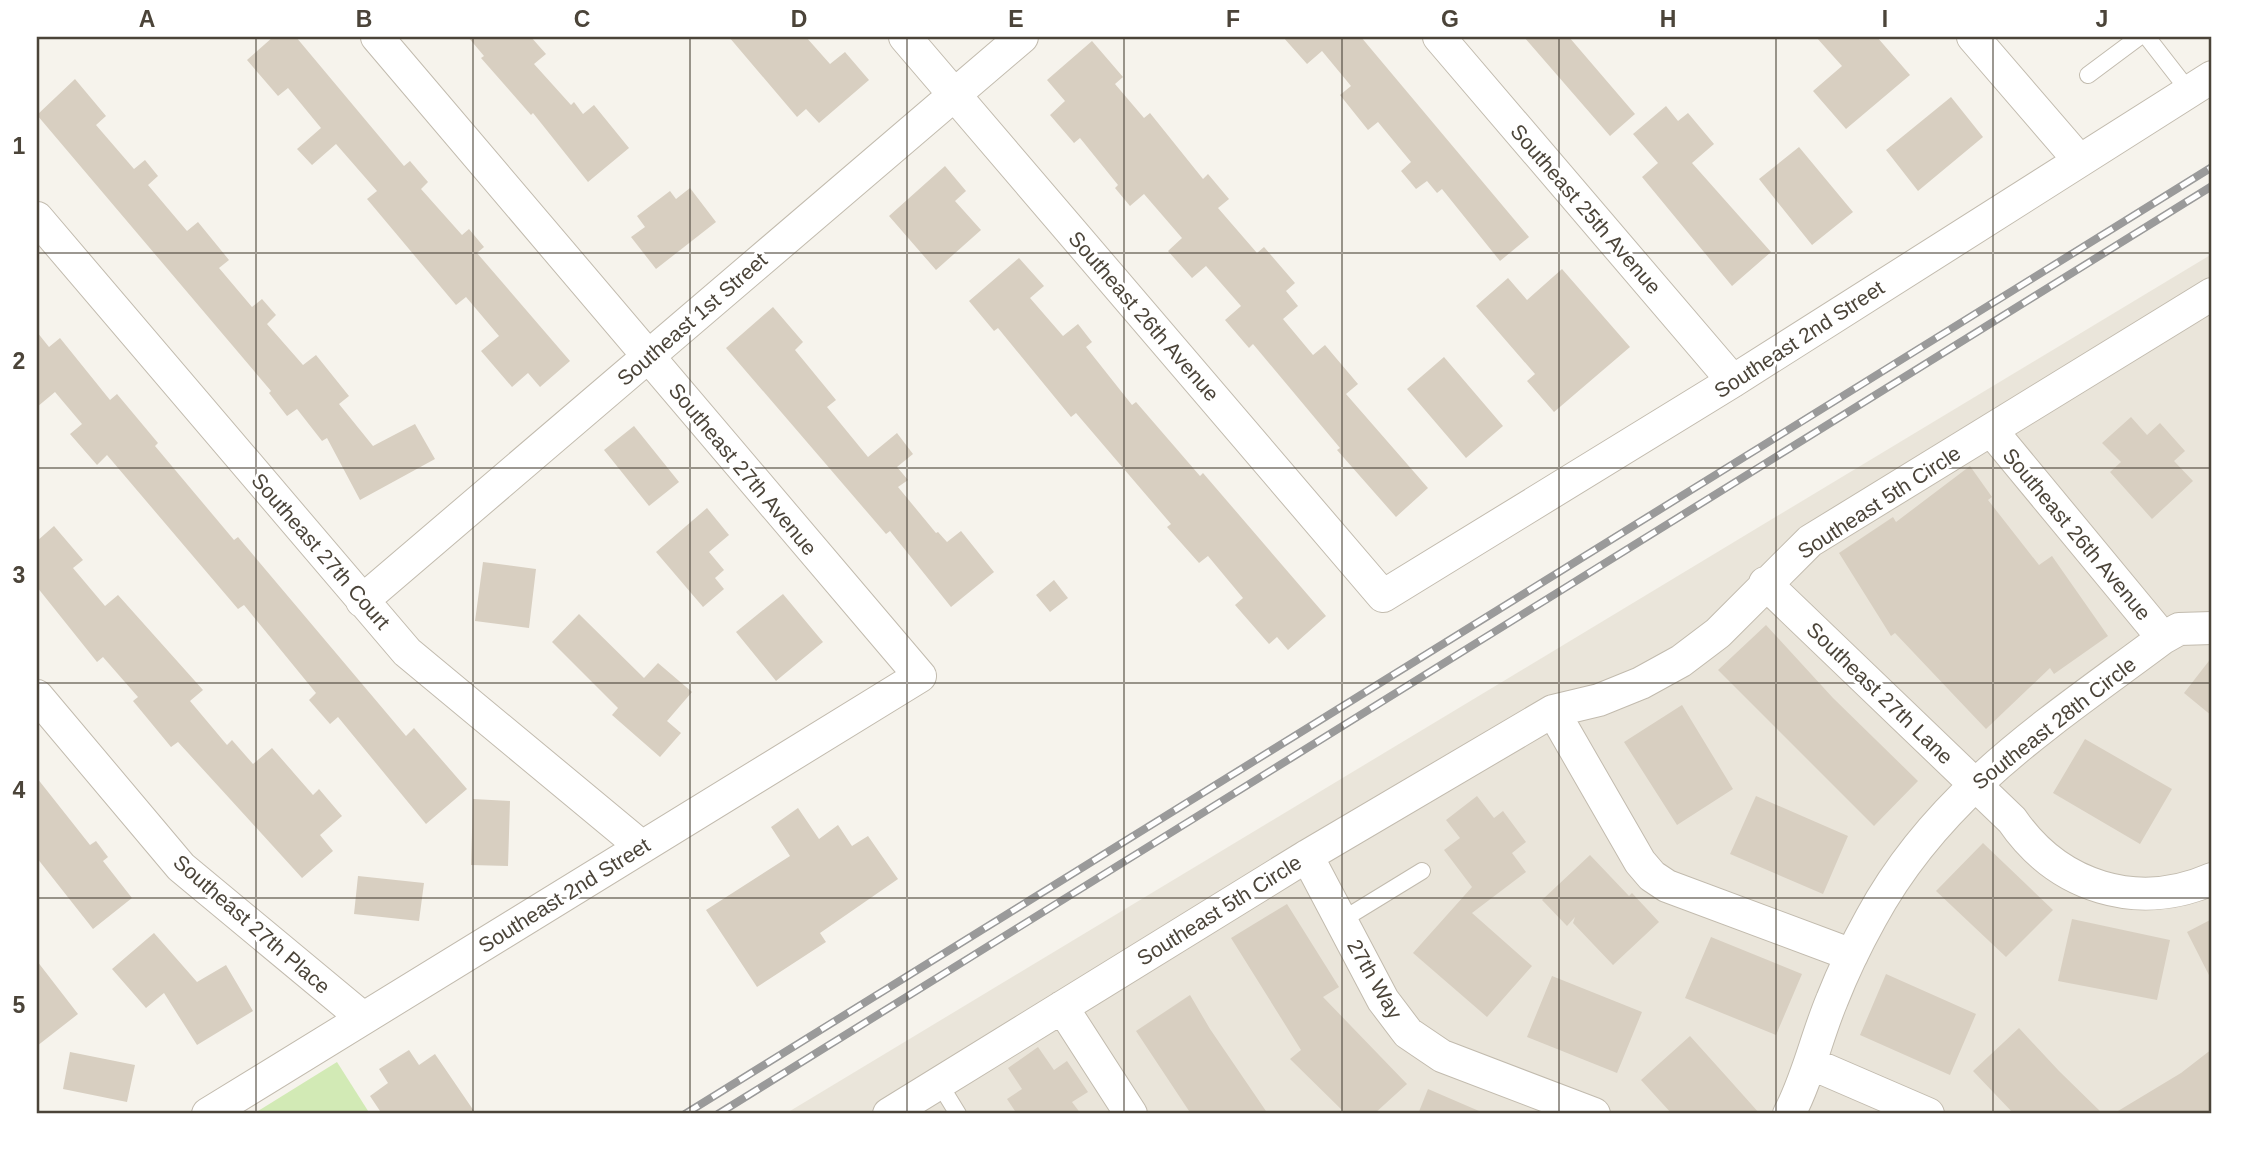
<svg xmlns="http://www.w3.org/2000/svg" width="2249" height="1151" font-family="Helvetica,sans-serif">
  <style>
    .residential { fill: #eae5da }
    .green { fill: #d2eab5 }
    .building { fill: #d8cfc1 }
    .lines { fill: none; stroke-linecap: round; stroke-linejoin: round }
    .service-casing { stroke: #c2bbae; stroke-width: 18 }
    .minor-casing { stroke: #c2bbae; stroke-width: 34 }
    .service { stroke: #fff; stroke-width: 16 }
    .minor { stroke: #fff; stroke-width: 32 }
    .rail-casing { stroke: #9a9a9a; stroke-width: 8 }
    .rail { stroke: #fff; stroke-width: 5; stroke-dasharray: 16; stroke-linecap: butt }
    .grid { fill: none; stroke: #4b4439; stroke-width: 2; stroke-opacity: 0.55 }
    .labels { text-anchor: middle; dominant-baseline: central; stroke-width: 6; stroke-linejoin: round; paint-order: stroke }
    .street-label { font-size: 21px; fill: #4b4439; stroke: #fff }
    .neatline { fill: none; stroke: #4b4439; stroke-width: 2.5 }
    .grid-label { font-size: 23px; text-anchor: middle; font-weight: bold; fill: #4b4439 }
  </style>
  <rect width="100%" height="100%" fill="#f6f3ec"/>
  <path class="residential" d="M 2212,254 L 2212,1114 L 785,1114 Z"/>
  <path class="green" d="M 337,1062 L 370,1114 L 253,1114 Z"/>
  <path class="building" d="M 273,37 L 296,37 L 404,166 L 410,161 L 428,182 L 421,189 L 462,235 L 469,229 L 484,247 L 477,253 L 570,361 L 540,387 L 528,373 L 512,387 L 481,351 L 499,336 L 466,297 L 456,305 L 367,199 L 377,191 L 336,144 L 312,165 L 297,149 L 321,128 L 288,88 L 278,96 L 247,60 Z
    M 468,37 L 531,37 L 546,54 L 534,64 L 571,105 L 574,102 L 583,114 L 594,105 L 629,148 L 588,182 L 533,113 L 531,115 L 481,58 L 484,56 Z
    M 729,37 L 806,37 L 830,64 L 845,52 L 869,80 L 819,123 L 806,109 L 797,117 Z
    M 1283,37 L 1361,37 L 1529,237 L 1500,261 L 1442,189 L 1437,193 L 1427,181 L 1416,189 L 1401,171 L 1411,162 L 1378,122 L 1368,130 L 1340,95 L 1351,86 L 1322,51 L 1307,64 Z
    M 1524,37 L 1569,37 L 1635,114 L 1610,136 Z
    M 1816,37 L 1877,37 L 1910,75 L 1846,129 L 1813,91 L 1842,66 Z
    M 1092,41 L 1123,77 L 1115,84 L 1144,118 L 1150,113 L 1203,179 L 1208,174 L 1229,199 L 1218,208 L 1257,253 L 1264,247 L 1295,283 L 1286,291 L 1298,306 L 1283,319 L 1313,355 L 1325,345 L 1358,384 L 1346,394 L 1428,488 L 1396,517 L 1337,450 L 1340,448 L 1253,344 L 1249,348 L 1225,320 L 1241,306 L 1206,266 L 1192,278 L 1168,251 L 1182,238 L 1144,194 L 1130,206 L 1115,188 L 1118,185 L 1080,138 L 1074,143 L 1050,115 L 1065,101 L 1047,80 Z
    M 75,79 L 106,116 L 96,125 L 134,169 L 145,160 L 158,176 L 148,185 L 187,231 L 198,222 L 229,260 L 219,268 L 252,307 L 262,299 L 276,315 L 267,324 L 303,365 L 316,355 L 349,396 L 339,404 L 373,446 L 415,424 L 435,459 L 360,500 L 327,438 L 322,441 L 297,409 L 287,416 L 269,393 L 271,391 L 37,115 Z
    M 1951,97 L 1983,137 L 1918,191 L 1886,150 Z
    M 1666,106 L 1678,121 L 1688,113 L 1714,144 L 1692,163 L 1771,252 L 1732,286 L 1642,177 L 1658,163 L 1633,134 Z
    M 1799,147 L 1853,212 L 1812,245 L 1759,179 Z
    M 945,166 L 966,191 L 955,201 L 981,230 L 936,270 L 889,216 Z
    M 690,188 L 716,222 L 656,269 L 631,237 L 645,227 L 637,216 L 670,191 L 676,199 Z
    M 1019,258 L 1044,286 L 1030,298 L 1063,336 L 1078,324 L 1092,342 L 1086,347 L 1132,405 L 1136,402 L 1200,476 L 1203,473 L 1326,616 L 1288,650 L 1277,637 L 1269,644 L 1235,605 L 1243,598 L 1208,556 L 1199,563 L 1167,527 L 1171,524 L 1076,413 L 1071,417 L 998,328 L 994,331 L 969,301 Z
    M 1562,269 L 1630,347 L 1554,412 L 1527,381 L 1535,374 L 1476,306 L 1508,278 L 1527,300 Z
    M 773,307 L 803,342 L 795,350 L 836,400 L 827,407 L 868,457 L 897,433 L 913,454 L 897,467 L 908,480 L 898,487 L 936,533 L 938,532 L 947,542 L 961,531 L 994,572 L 951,607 L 890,531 L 886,534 L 726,348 Z
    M 37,332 L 49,347 L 60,338 L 110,400 L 117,394 L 158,443 L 155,446 L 234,540 L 238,537 L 406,736 L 414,728 L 467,789 L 426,824 L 338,717 L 330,724 L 309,700 L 316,693 L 244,605 L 238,609 L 107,455 L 97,465 L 70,434 L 82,424 L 55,392 L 37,407 Z
    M 1444,357 L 1503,426 L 1466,458 L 1407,389 Z
    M 2131,417 L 2147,435 L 2160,423 L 2185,451 L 2174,461 L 2193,481 L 2152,519 L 2110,472 L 2121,462 L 2102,443 Z
    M 634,426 L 679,482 L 649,506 L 604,450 Z
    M 1970,466 L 1992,497 L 1988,500 L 2039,565 L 2052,556 L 2108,636 L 2054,674 L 2050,668 L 1986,729 L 1895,633 L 1891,636 L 1839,553 L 1893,517 L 1896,522 Z
    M 707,508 L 729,535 L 709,552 L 724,570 L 715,578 L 724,589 L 703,607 L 656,552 Z
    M 54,526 L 83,560 L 73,568 L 105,606 L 118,595 L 203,690 L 190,701 L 227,745 L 232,740 L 253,764 L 272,748 L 313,795 L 319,789 L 342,816 L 320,835 L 333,851 L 302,878 L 178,742 L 171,747 L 133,701 L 138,697 L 103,657 L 97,662 L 37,587 L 37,541 Z
    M 483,562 L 536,569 L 529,628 L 475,621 Z
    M 1054,580 L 1068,598 L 1050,612 L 1036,595 Z
    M 783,594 L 823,642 L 776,681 L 736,632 Z
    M 579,614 L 644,678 L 658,663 L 692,692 L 667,721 L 681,733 L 660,757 L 612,715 L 618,708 L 552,642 Z
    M 1766,625 L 1833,698 L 1918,781 L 1874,826 L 1718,670 Z
    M 2212,657 L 2212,716 L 2184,693 Z
    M 1682,705 L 1733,789 L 1677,825 L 1624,742 Z
    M 2085,739 L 2172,789 L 2140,844 L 2053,793 Z
    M 37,778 L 90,845 L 96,841 L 108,857 L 103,861 L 132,898 L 93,929 L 37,858 Z
    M 1477,796 L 1494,818 L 1503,811 L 1526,842 L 1512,853 L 1526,872 L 1472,913 L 1532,966 L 1487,1017 L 1413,953 L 1472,887 L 1444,850 L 1460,838 L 1446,820 Z
    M 1756,796 L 1848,836 L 1823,894 L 1730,854 Z
    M 473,799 L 510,801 L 508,866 L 471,865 Z
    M 798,808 L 819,839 L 838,825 L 852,846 L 868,836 L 898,879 L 820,933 L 826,942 L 757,987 L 706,910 L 790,856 L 771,827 Z
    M 1983,843 L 2053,910 L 2006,957 L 1936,891 Z
    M 1590,855 L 1629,896 L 1632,893 L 1659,922 L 1613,965 L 1573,923 L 1575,917 L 1567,926 L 1542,900 Z
    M 358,876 L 424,883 L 419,921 L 354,914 Z
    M 1287,904 L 1339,987 L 1323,997 L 1407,1084 L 1374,1114 L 1346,1114 L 1290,1059 L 1301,1050 L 1231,938 Z
    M 2072,919 L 2170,940 L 2157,1000 L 2058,981 Z
    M 2212,919 L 2212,981 L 2187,932 Z
    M 154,933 L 197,982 L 226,965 L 253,1011 L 197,1045 L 164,993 L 146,1008 L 112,969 Z
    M 1711,937 L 1802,974 L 1776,1035 L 1685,998 Z
    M 37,961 L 78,1014 L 37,1046 Z
    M 1886,974 L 1976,1014 L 1950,1075 L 1860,1035 Z
    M 1552,976 L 1642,1012 L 1617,1073 L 1527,1037 Z
    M 1190,995 L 1210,1029 L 1268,1114 L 1191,1114 L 1136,1031 Z
    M 2019,1028 L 2059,1071 L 2103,1114 L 2014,1114 L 1973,1071 Z
    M 1690,1036 L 1726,1076 L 1760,1114 L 1672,1114 L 1641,1080 Z
    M 1038,1047 L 1054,1070 L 1067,1061 L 1088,1092 L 1072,1102 L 1081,1114 L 1017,1114 L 1007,1099 L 1022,1089 L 1008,1068 Z
    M 2212,1049 L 2212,1114 L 2113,1114 L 2181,1073 Z
    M 409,1050 L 419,1065 L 435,1054 L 476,1114 L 382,1114 L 370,1096 L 388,1083 L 379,1069 Z
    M 70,1052 L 135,1065 L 127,1102 L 63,1089 Z
    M 1428,1089 L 1486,1114 L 1418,1114 Z"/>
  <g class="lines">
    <defs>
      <path id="service" d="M 2147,37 L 2189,91
        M 2088,75 L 2139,37
        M 1342,920 L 1422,871
        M 939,1083 L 958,1114"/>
      <path id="minor" d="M 905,37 L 1383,596 L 1733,381 L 2212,77
        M 1439,37 L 1733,381
        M 1973,37 L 2079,160
        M 37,218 L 407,652 L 642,847
        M 1991,430 L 2163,638
        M 1765,583 L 2012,820 C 2058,887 2137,912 2212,879
        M 362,601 L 1022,37
        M 37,696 L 181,867 L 363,1018
        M 1553,711 L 1640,862 L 1652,876 L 1667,886 L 1852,955
        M 1307,856 L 1383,1000 L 1408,1033 L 1442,1056 L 1594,1114
        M 1062,1007 L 1131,1114
        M 1810,1063 L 1928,1114
        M 208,1114 L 920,676 L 377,37
        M 889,1114 L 1307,856 L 1553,711 L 1599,700 L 1641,683 L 1681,661 L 1718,633 L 1810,541 L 2212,294
        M 1789,1114 C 1808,1078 1816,1038 1832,1000 C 1843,972 1856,945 1871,918 C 1939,792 2052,721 2163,638 L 2179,629 L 2212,628"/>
    </defs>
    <use href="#service" class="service-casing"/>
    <use href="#minor" class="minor-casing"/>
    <use href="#service" class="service"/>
    <use href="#minor" class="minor"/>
    <defs>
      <path id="rail" d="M 685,1114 L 2212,167
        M 718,1114 L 2212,186"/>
    </defs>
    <use href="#rail" class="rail-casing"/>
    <use href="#rail" class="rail"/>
  </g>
  <path class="grid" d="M 256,37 L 256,1114M 473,37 L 473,1114M 690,37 L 690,1114M 907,37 L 907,1114M 1124,37 L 1124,1114M 1342,37 L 1342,1114M 1559,37 L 1559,1114M 1776,37 L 1776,1114M 1993,37 L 1993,1114M 37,253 L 2212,253M 37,468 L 2212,468M 37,683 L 2212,683M 37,898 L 2212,898"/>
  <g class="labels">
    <g class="street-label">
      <text transform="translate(1586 209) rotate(49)">Southeast 25th Avenue</text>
      <text transform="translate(1144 316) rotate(49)">Southeast 26th Avenue</text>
      <text transform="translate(692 319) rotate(-41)">Southeast 1st Street</text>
      <text transform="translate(1799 339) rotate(-33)">Southeast 2nd Street</text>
      <text transform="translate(743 469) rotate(50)">Southeast 27th Avenue</text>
      <text transform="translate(1879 502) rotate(-33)">Southeast 5th Circle</text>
      <text transform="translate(2077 534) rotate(50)">Southeast 26th Avenue</text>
      <text transform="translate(321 551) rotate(49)">Southeast 27th Court</text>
      <text transform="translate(1880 693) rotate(44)">Southeast 27th Lane</text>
      <text transform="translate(2054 723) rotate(-38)">Southeast 28th Circle</text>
      <text transform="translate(564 895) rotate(-32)">Southeast 2nd Street</text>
      <text transform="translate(1219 910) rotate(-32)">Southeast 5th Circle</text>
      <text transform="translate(252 924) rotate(41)">Southeast 27th Place</text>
      <text transform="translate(1375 979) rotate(60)">27th Way</text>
    </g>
  </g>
  <rect width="2249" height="1151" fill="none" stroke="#ffffff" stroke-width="77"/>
  <rect x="38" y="38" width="2172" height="1074" class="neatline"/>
  <g class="grid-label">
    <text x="147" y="27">A</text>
    <text x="364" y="27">B</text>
    <text x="582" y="27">C</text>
    <text x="799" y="27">D</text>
    <text x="1016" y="27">E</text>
    <text x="1233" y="27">F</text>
    <text x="1450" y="27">G</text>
    <text x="1668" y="27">H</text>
    <text x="1885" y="27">I</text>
    <text x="2102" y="27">J</text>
    <text x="19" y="154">1</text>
    <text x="19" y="369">2</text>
    <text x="19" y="583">3</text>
    <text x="19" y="798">4</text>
    <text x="19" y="1013">5</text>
  </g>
</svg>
